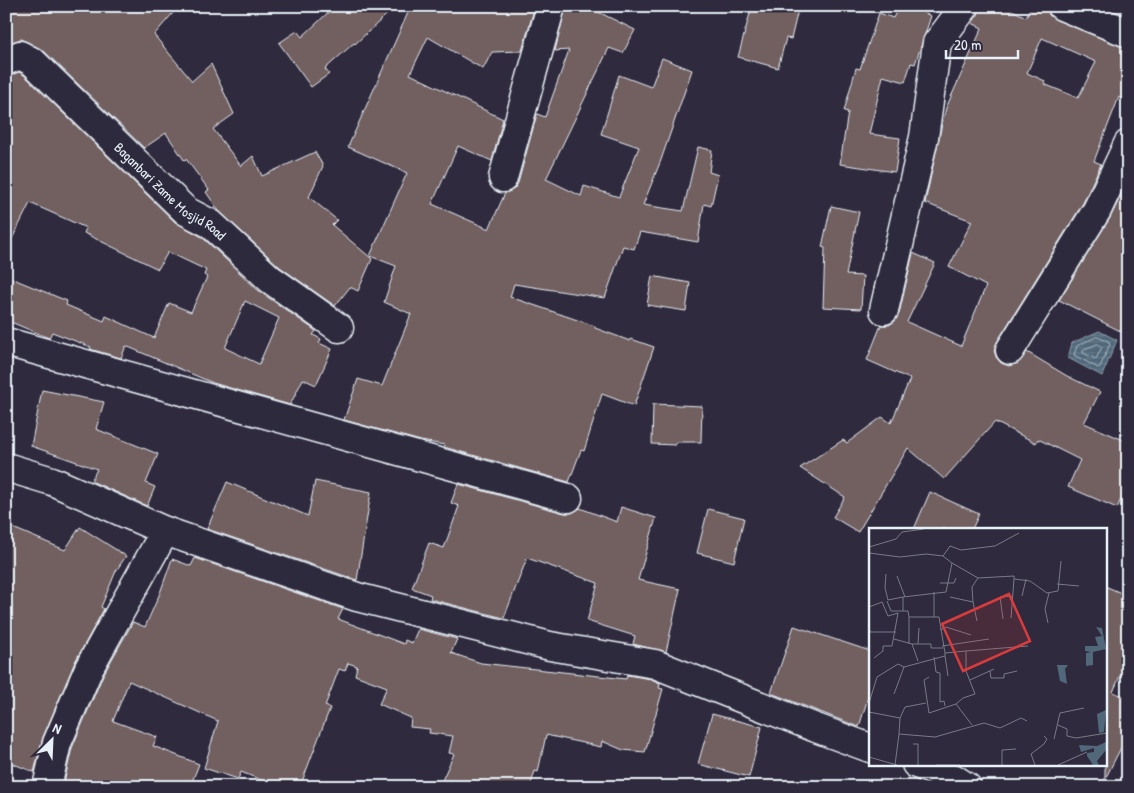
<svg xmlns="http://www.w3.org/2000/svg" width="1134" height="793" font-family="'Patrick Hand',sans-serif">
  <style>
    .water { fill: url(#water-rules); stroke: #8d9fac }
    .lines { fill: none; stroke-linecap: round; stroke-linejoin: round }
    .shore { stroke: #abbac6; stroke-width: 1 }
    .building { fill: #725f5f; stroke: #e8f1f8; fill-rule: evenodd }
    .minor-casing { stroke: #e8f1f8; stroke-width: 31 }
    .minor { stroke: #2f2a3d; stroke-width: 28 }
    .labels { text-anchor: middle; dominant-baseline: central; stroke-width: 4.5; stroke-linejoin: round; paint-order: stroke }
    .street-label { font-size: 14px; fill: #e8f1f8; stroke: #2f2a3d }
    .inset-road { fill: none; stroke: #797a88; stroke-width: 1 }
    .view { fill: #d83c3d; fill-opacity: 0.15; stroke: #d83c3d; stroke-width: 2.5 }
    .inset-edge { fill: none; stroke: #e8f1f8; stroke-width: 2.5 }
  </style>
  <defs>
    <pattern id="water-rules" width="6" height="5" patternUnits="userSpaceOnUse" patternTransform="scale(1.25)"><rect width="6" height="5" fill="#50687a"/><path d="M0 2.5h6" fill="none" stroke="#697e8e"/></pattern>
  </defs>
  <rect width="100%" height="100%" fill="#2f2a3d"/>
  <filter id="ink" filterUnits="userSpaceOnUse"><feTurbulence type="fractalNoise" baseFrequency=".02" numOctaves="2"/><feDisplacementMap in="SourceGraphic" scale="10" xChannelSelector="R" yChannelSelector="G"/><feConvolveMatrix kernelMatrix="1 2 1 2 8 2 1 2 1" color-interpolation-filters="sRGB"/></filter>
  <g filter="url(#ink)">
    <path class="water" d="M 1099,331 L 1117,340 L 1102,376 L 1068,358 L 1072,343 Z"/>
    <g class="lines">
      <path class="shore" d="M 1097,337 L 1108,341 L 1110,344 L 1100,367 L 1098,368 L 1074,355 L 1077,346 Z
        M 1098,344 L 1102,347 L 1096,359 L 1083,353 L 1083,350 Z"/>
    </g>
    <path class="building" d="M 6,6 L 179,6 L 154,35 L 192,81 L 211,64 L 234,114 L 213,129 L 241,166 L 253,156 L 262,176 L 315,152 L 323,166 L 309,197 L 337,220 L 332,225 L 372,259 L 358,291 L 350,287 L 335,306 L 280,267 L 219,211 L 206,192 L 209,190 L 186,159 L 184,160 L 166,133 L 144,148 L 44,51 L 21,39 L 6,44 Z
      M 335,6 L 396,6 L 355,44 L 354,43 L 325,69 L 329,74 L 311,87 L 279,43 L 297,31 L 302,37 Z
      M 411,6 L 535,6 L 522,51 L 492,52 L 483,69 L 428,37 L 410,74 L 503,119 L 492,161 L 458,146 L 432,204 L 489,229 L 505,193 L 514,189 L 518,183 L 537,114 L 545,117 L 569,50 L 555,51 L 566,6 L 586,6 L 635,30 L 623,53 L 609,48 L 546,179 L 581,196 L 584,186 L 619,197 L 639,147 L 601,134 L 619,75 L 651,87 L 662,58 L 692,70 L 661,160 L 643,205 L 683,211 L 698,147 L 712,150 L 709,172 L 718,175 L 711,206 L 704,204 L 698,242 L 640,232 L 634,249 L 623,246 L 605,298 L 514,284 L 510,297 L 595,326 L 595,328 L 630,341 L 631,339 L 654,347 L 634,406 L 602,394 L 584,451 L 581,450 L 569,482 L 444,447 L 445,445 L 421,441 L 344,420 L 358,379 L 382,386 L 411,314 L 384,302 L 396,266 L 370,256 L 407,173 L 348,147 Z
      M 752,6 L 799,6 L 791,39 L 786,38 L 778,68 L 738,57 Z
      M 899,6 L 909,6 L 931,16 L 915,64 L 911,63 L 905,82 L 883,76 L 869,134 L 900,138 L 895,172 L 840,164 L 848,112 L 844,111 L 856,68 L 860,69 L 879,13 L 893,18 Z
      M 980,6 L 1004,6 L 1026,17 L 1031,6 L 1047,6 L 1049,15 L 1056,20 L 1122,47 L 1128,48 L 1128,102 L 1119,97 L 1094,161 L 1101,164 L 1083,203 L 997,342 L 994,350 L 996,357 L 1001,363 L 1009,366 L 1018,363 L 1027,352 L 1067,376 L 1100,392 L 1084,423 L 1128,442 L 1128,484 L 1117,508 L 1068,487 L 1080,460 L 1038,439 L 1036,443 L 995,422 L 944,479 L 908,448 L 858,532 L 833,517 L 845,497 L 800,468 L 843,440 L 847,443 L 882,417 L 891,423 L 910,379 L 867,360 L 881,325 L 889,325 L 895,321 L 899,314 L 913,253 L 935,263 L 907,322 L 961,346 L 986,286 L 949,267 L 972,221 L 925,203 L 942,124 L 946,108 L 982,28 L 972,23 L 978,15 ZM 1042,38 L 1096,62 L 1078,98 L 1044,84 L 1045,81 L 1027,73 Z
      M 19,72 L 24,75 L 175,222 L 202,237 L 259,291 L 316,331 L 313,335 L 321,339 L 319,343 L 332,349 L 316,385 L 303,379 L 290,405 L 213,383 L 126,346 L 121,358 L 90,349 L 91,347 L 52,332 L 49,338 L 6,320 L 6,276 L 67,301 L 66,305 L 104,321 L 106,316 L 154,338 L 169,303 L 191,312 L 207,277 L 204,275 L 206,270 L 168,252 L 158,269 L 84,233 L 86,228 L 30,203 L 6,251 L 6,78 L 7,76 ZM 245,301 L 279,318 L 259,364 L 225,348 Z
      M 1128,181 L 1128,335 L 1059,300 L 1110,218 Z
      M 831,206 L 859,212 L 846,275 L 863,276 L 861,309 L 823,307 L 825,248 L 822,247 Z
      M 652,276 L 690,283 L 686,311 L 647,305 Z
      M 42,390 L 104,402 L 96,429 L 158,454 L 146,483 L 155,487 L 147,506 L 91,481 L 97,469 L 31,446 Z
      M 653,404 L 702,406 L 701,442 L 676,442 L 675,445 L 652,444 Z
      M 315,481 L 371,492 L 357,580 L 207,529 L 227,482 L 308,516 Z
      M 458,484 L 564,513 L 572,513 L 580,508 L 617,522 L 621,507 L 656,518 L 638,580 L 680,589 L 666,652 L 633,644 L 635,636 L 587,621 L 598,583 L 527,558 L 504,618 L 430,599 L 431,595 L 412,588 L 429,543 L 444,548 L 459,506 L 451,503 Z
      M 930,492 L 979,514 L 972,529 L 914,529 Z
      M 708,509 L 744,518 L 734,562 L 697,553 Z
      M 6,525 L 65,550 L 80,527 L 126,556 L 116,571 L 101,607 L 104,609 L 75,662 L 43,737 L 34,772 L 6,761 Z
      M 195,558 L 343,609 L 338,619 L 404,644 L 405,640 L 412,643 L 418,629 L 457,639 L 451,653 L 481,663 L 626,679 L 627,675 L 651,679 L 660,683 L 659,688 L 663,689 L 645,752 L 623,750 L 602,741 L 601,747 L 546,735 L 538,772 L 535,771 L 530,787 L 439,787 L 454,754 L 449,753 L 453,736 L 429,733 L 430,729 L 410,727 L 411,718 L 379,704 L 387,687 L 355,675 L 357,666 L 348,663 L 345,671 L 339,669 L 325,706 L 330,708 L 300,787 L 279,787 L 241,772 L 238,779 L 204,768 L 218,721 L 129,681 L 113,721 L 157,737 L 153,746 L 199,764 L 190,787 L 72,787 L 64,783 L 72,748 L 103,675 L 133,622 L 145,627 L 160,593 L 172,559 L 191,566 Z
      M 1105,586 L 1128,596 L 1128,658 L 1113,692 L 1128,698 L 1128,734 L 1105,779 Z
      M 794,626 L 870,651 L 870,691 L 859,727 L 771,693 Z
      M 712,714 L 762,727 L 749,777 L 698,764 Z"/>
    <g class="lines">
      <defs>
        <g id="minor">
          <path d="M 1062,6 L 1128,33"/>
          <path id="s1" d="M 6,61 L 20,55 L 33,62 L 186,211 L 211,224 L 270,279 L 339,328"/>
          <path d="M 503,178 L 551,6"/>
          <path d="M 884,310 L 924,137 L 937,43 L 965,6"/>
          <path d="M 6,342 L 568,498"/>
          <path d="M 1010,350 L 1097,210 L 1128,144"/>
          <path d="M 6,467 L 52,481 L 165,531 L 89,668 L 57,743 L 47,787"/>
          <path d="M 165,531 L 357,597 L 550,646 L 655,664 L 816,728 L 870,748"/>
          <path d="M 916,764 L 953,778 L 967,787"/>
        </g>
      </defs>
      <use href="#minor" class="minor-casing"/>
      <use href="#minor" class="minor"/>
    </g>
  </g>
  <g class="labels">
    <g class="street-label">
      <text stroke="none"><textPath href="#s1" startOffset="219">Baganbari Zame Mosjid Road</textPath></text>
    </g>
  </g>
  <g transform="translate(869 528)">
    <rect width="238" height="238" fill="#2f2a3d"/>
    <path d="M 227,99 L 233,100 L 237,121 L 224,124 L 224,137 L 217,138 L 217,125 L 222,124 L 216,123 L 216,118 L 229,118 L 226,109 L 233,108 ZM 188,137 L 199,137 L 196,141 L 198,156 L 191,153 ZM 237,182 L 235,204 L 230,205 L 228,186 ZM 237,214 L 237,222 L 228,233 L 230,237 L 224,237 L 218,228 L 218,225 L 225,224 L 225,220 L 212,224 L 210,217 L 228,218 Z" fill="#50687a"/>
    <path class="inset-road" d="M 0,19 L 27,11 L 33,4 L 55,1M 0,25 L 31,29 L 57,26 L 74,28 L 83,35 L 77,64 L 34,69 L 34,83M 74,28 L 81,18 L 92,22 L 126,18 L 150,5M 83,35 L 109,50 L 145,48 L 145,51 L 161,53 L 178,65 L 189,63 L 192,33M 17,46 L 16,60 L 19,72 L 34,69M 28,48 L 36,69M 71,55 L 85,55 L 87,50M 188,56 L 210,58M 153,68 L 157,51M 81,69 L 104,74 L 108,93M 18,73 L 22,83 L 39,83 L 40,89 L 70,89 L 76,125 L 97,123 L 97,143 L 106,166 L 94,170 L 87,176 L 103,197M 104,74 L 103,59 L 109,50M 0,79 L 13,74 L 19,88 L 29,85M 40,89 L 40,116M 65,89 L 65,64M 142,90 L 145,51M 134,91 L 131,69 L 144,68M 179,95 L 176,81 L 180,65M 0,98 L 1,104 L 27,104M 71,102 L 77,99 L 102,107M 25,111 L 43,116 L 62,116 L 62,120 L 74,120M 43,116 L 49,133M 49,116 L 50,100M 73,118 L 120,111M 97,123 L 159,118M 76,128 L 79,148M 65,129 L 67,144 L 71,145 L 71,174 L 75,173 L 76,178M 5,130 L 14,123 L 14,118 L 23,118 L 29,85M 121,143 L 122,150 L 135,150 L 135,146 L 148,143M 60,149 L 55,152 L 60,185 L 87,176M 101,152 L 125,141M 25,166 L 35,139 L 76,128 L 76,125M 0,175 L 8,149 L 29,136 L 35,139M 0,184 L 31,190 L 36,179 L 57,175M 189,197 L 198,201 L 198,208 L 207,210 L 238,205M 30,206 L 31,190M 185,211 L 191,185 L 215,180M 44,216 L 49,216 L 49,237M 0,229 L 28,237M 26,237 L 30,206 L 66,209 L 115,195 L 131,200 L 152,190 L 158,193M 67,237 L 91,237M 133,237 L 133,222 L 147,221M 166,237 L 162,226 L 175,216 L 178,211 L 175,208M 189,237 L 218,224"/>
    <path class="view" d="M 140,66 L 161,113 L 94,143 L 73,96 Z"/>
    <rect width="238" height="238" class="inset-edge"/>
  </g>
  <rect width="1134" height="793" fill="none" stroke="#2f2a3d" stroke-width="25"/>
  <rect x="12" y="12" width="1109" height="768" fill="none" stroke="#e8f1f8" stroke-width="2" filter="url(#ink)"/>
  <g transform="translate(52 740) rotate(24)" stroke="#2f2a3d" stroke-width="4" paint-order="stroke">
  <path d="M0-4L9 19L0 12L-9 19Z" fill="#e8f1f8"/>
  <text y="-8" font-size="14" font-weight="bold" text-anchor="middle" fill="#e8f1f8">N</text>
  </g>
  <path d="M946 50v8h72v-8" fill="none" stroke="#e8f1f8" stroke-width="2.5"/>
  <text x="954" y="50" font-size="15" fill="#e8f1f8" stroke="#2f2a3d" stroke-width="4" paint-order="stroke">20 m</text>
</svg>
